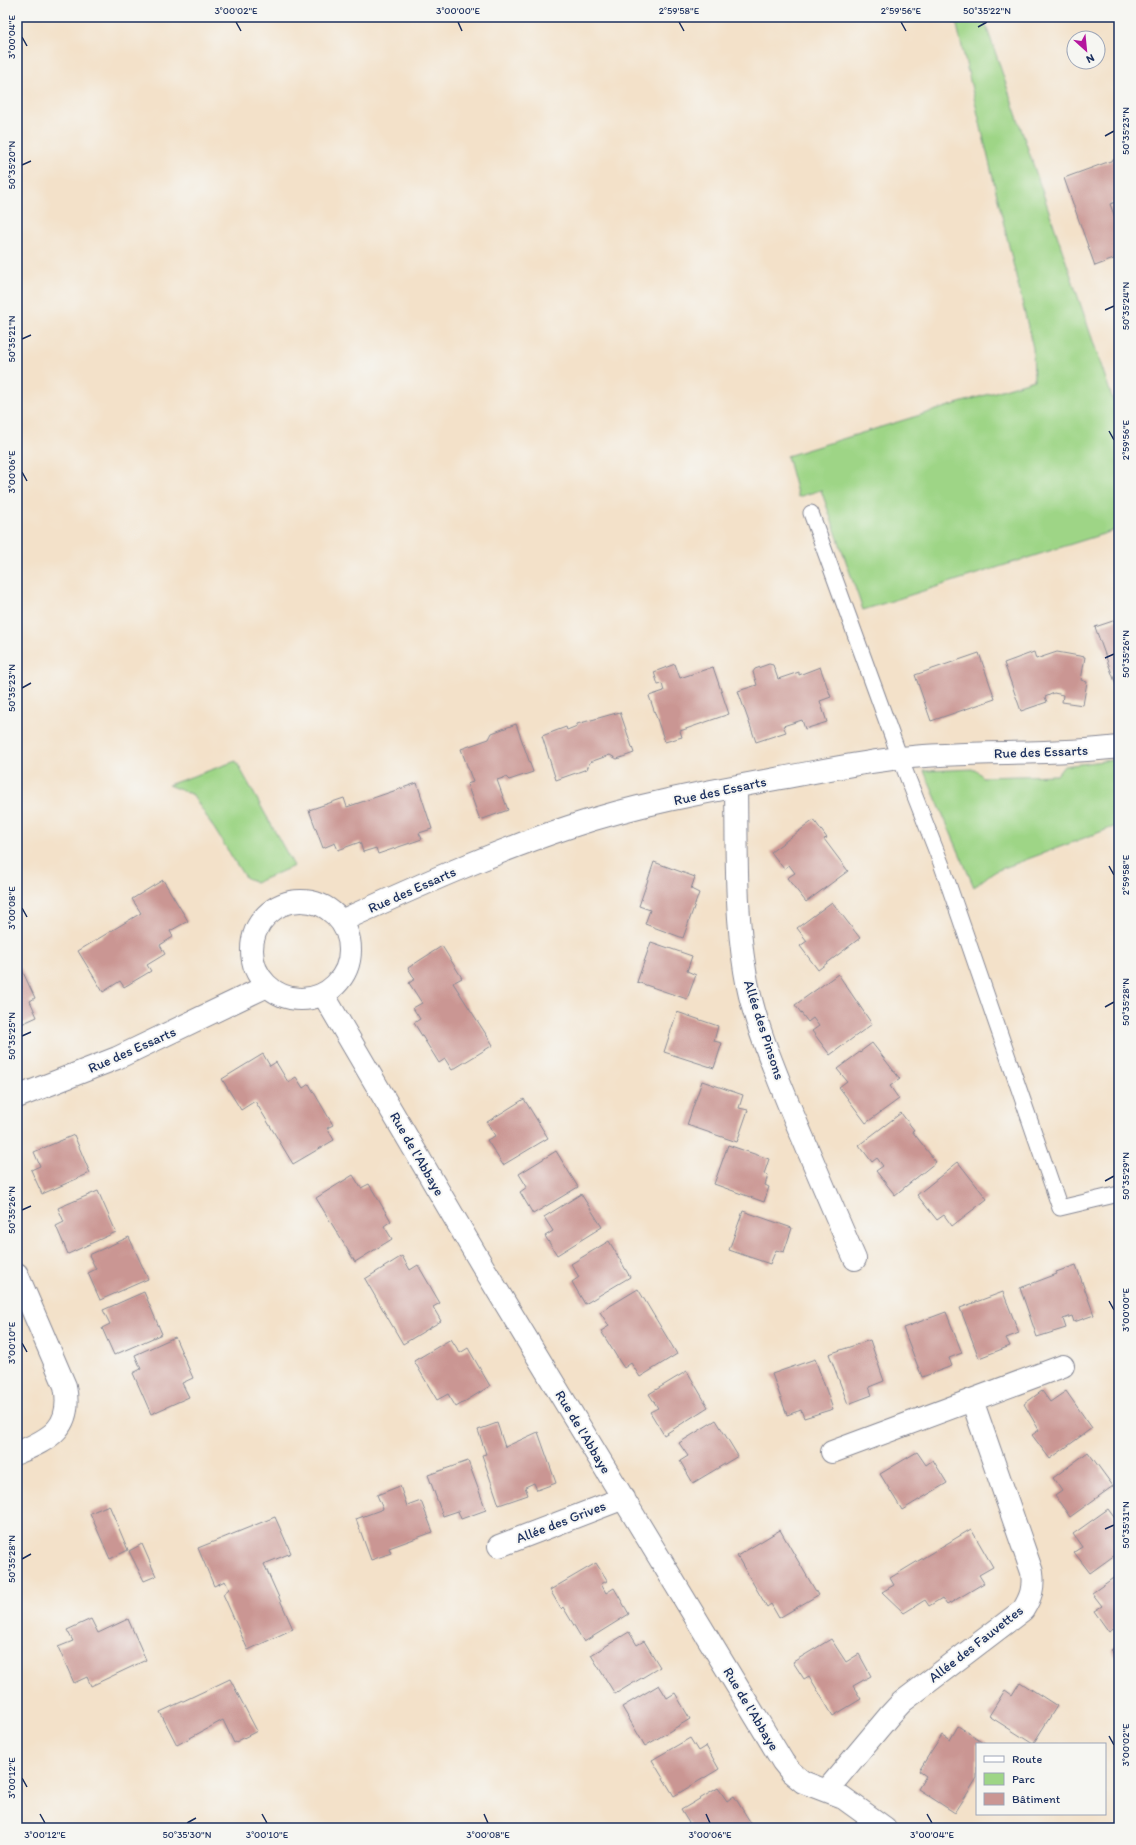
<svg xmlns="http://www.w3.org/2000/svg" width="1136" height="1845" font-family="Itim,sans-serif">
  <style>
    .green { fill: #9ed586; stroke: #5c8272 }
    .building { fill: #ca9693 }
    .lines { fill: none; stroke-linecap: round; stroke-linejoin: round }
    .service-casing { stroke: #878894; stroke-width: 17 }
    .minor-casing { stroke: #878894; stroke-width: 24 }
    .service { stroke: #fff; stroke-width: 15 }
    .minor { stroke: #fff; stroke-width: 22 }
    .ticks { fill: none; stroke: #1b2f5e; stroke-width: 1.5 }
    .labels { text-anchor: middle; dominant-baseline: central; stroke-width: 4; stroke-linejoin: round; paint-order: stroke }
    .street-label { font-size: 14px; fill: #1b2f5e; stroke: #f6f6f2 }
    .neatline { fill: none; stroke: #1b2f5e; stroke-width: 1.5 }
    .ticks-label { font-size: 10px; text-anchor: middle; fill: #1b2f5e }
  </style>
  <rect width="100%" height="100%" fill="#f6f6f2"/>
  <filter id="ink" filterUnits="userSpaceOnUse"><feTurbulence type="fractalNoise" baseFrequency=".025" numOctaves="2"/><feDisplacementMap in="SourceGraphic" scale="8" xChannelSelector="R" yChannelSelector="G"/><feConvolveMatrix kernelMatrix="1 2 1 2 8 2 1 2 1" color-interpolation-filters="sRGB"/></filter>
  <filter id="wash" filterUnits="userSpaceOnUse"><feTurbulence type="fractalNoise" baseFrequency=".012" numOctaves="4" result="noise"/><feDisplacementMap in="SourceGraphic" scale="16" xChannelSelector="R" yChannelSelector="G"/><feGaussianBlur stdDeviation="0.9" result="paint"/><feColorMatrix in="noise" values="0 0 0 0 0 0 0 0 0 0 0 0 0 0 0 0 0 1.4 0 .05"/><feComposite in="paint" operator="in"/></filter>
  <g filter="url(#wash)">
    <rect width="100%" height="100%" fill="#f3e1c9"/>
    <path class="green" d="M 955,17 L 988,17 L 984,19 L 1119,418 L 1119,529 L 863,610 L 821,490 L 798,497 L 787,456 L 1034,380 L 1033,348 Z
      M 1119,759 L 1119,825 L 993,872 L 974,887 L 924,771 L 975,769 L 983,777 L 1057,775 L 1064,766 Z
      M 236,761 L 294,866 L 255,883 L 244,876 L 193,795 L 168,785 Z"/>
    <g id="blocks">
      <path class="building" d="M 1116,159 L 1119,169 L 1119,201 L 1110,204 L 1119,228 L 1119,257 L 1095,266 L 1064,178 Z
        M 1119,619 L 1119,693 L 1095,627 Z
        M 1034,652 L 1036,659 L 1057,652 L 1085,657 L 1081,680 L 1087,682 L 1083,705 L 1062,702 L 1063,695 L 1054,693 L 1045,697 L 1047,702 L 1021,711 L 1004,663 Z
        M 979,653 L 995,699 L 931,721 L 915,675 Z
        M 675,664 L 680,678 L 713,667 L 729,714 L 680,731 L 682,737 L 665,742 L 649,696 L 664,691 L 662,684 L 658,685 L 654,672 Z
        M 769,664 L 773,665 L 778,679 L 799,672 L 799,675 L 820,667 L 831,697 L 820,701 L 827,722 L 805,729 L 802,720 L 783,726 L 786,732 L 756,742 L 738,691 L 757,685 L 753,672 L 755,669 Z
        M 620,712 L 634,753 L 617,759 L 610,755 L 590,762 L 587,769 L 556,780 L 542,736 L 566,727 L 567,730 L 577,726 L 577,724 Z
        M 516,724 L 533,772 L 509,780 L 506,777 L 497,780 L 508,810 L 480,820 L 467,784 L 473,782 L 461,749 L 489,739 L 492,733 Z
        M 417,783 L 432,829 L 419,833 L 422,839 L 378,854 L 376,848 L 363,852 L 360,842 L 338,850 L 335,843 L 323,848 L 309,810 L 344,798 L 347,807 Z
        M 814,820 L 827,838 L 824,839 L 848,871 L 806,902 L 787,878 L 795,873 L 789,865 L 784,869 L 771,852 Z
        M 654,862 L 695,877 L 691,889 L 699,893 L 683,938 L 645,924 L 650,910 L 639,906 Z
        M 163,880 L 188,921 L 170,931 L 173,937 L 160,945 L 165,954 L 147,965 L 151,971 L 124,987 L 120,981 L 103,992 L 78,951 L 141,913 L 132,899 Z
        M 832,902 L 860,938 L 818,970 L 800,946 L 807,941 L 797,928 Z
        M 651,942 L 692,956 L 687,971 L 696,975 L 687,999 L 637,982 Z
        M 442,946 L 462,978 L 453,983 L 493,1045 L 452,1070 L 445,1059 L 439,1063 L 414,1023 L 420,1019 L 413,1008 L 422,1003 L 409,983 L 415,979 L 408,968 Z
        M 21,968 L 35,998 L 30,1001 L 37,1017 L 17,1026 L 17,970 Z
        M 838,974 L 872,1024 L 830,1055 L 812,1031 L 819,1026 L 813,1018 L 808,1022 L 795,1005 Z
        M 677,1012 L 718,1026 L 714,1041 L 722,1043 L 714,1068 L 664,1052 Z
        M 872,1043 L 900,1079 L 890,1086 L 899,1099 L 866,1123 L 839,1087 L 847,1081 L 837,1069 Z
        M 263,1054 L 270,1066 L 276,1062 L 288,1082 L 296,1077 L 303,1088 L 309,1084 L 333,1125 L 327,1128 L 334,1140 L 293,1164 L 255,1101 L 241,1110 L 222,1079 Z
        M 702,1081 L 743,1095 L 739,1108 L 748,1110 L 737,1142 L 687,1125 Z
        M 524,1099 L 548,1138 L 503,1165 L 487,1140 L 495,1136 L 487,1122 Z
        M 901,1113 L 914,1130 L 912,1131 L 936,1162 L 895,1195 L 876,1171 L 883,1166 L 877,1158 L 872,1162 L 859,1145 Z
        M 74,1135 L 90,1173 L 42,1194 L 31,1170 L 40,1166 L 34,1152 Z
        M 728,1145 L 769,1159 L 764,1174 L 768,1175 L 765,1185 L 769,1187 L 764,1202 L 714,1184 Z
        M 556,1151 L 578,1187 L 533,1214 L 520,1192 L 527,1187 L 519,1174 Z
        M 958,1162 L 987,1199 L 952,1226 L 944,1215 L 937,1220 L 917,1195 Z
        M 353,1175 L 361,1188 L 369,1184 L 391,1221 L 384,1226 L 392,1239 L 355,1262 L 316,1198 Z
        M 98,1191 L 116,1232 L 68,1254 L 56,1226 L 64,1222 L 58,1208 Z
        M 581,1194 L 602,1227 L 557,1255 L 545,1236 L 553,1231 L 544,1217 Z
        M 743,1211 L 792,1228 L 784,1252 L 776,1250 L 770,1264 L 729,1250 Z
        M 129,1237 L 148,1279 L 100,1300 L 88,1273 L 96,1269 L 89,1255 Z
        M 609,1241 L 630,1277 L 585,1304 L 572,1282 L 579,1277 L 571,1264 Z
        M 402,1256 L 410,1270 L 418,1265 L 437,1298 L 440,1303 L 433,1307 L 441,1321 L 403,1344 L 365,1279 Z
        M 1076,1265 L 1094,1315 L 1074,1322 L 1072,1316 L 1063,1319 L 1066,1328 L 1037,1337 L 1020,1288 L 1057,1274 L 1056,1272 Z
        M 638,1289 L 677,1354 L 640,1377 L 631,1363 L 624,1368 L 620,1362 L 601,1331 L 609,1326 L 600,1312 Z
        M 144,1292 L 162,1334 L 114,1355 L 102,1328 L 110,1324 L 103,1310 Z
        M 1003,1292 L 1019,1333 L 1006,1338 L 1010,1346 L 979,1358 L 960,1308 Z
        M 946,1312 L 962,1353 L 949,1358 L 952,1366 L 922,1377 L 903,1328 Z
        M 175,1337 L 193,1378 L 182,1383 L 189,1397 L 151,1414 L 133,1373 L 141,1369 L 135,1355 Z
        M 451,1339 L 460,1353 L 468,1348 L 490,1386 L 456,1407 L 448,1394 L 437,1400 L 414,1361 Z
        M 870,1340 L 884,1381 L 869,1387 L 872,1395 L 848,1404 L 829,1354 Z
        M 815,1359 L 833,1409 L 804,1418 L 801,1410 L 787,1415 L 772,1374 Z
        M 687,1371 L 708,1407 L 664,1435 L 650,1412 L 658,1408 L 649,1394 Z
        M 1042,1391 L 1050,1402 L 1066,1391 L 1092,1428 L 1050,1459 L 1032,1435 L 1039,1430 L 1024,1404 Z
        M 716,1420 L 738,1456 L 693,1483 L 680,1461 L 688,1456 L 679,1443 Z
        M 497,1423 L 505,1447 L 538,1432 L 556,1483 L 537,1490 L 534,1483 L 525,1487 L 528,1495 L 499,1505 L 482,1455 L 486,1454 L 478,1430 Z
        M 917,1452 L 926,1465 L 933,1460 L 947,1483 L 902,1510 L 880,1474 Z
        M 1088,1452 L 1113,1486 L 1070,1517 L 1055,1496 L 1062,1491 L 1053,1478 Z
        M 468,1461 L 486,1510 L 461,1519 L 458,1511 L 443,1516 L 428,1475 Z
        M 400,1486 L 407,1506 L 421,1501 L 433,1532 L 389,1548 L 391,1553 L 371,1560 L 356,1519 L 383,1509 L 377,1495 Z
        M 109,1505 L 128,1550 L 110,1559 L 90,1513 Z
        M 1108,1509 L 1119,1524 L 1119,1552 L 1090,1573 L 1074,1552 L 1082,1547 L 1073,1534 Z
        M 275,1517 L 291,1553 L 264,1564 L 293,1629 L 248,1650 L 223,1594 L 229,1589 L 225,1581 L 214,1586 L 198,1548 Z
        M 971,1529 L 993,1567 L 979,1575 L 984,1583 L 947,1605 L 942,1598 L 929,1606 L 925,1600 L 904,1613 L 882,1592 L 894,1585 L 890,1578 Z
        M 780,1530 L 818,1595 L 779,1618 L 771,1604 L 767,1607 L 737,1556 Z
        M 142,1544 L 156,1576 L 144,1581 L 129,1551 Z
        M 596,1563 L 607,1581 L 601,1584 L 606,1593 L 614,1588 L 629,1614 L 584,1642 L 563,1607 L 561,1609 L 550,1590 Z
        M 1119,1574 L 1119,1625 L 1109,1632 L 1094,1611 L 1102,1606 L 1092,1593 Z
        M 91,1619 L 98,1633 L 128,1619 L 146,1660 L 91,1686 L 87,1677 L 74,1683 L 58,1647 L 73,1641 L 67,1630 Z
        M 629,1632 L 637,1645 L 644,1641 L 660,1667 L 615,1694 L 591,1655 Z
        M 831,1639 L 846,1662 L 859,1654 L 871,1676 L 853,1686 L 861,1699 L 833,1716 L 809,1676 L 804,1679 L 793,1662 Z
        M 1119,1644 L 1119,1661 L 1111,1650 Z
        M 230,1679 L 257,1731 L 234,1743 L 223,1720 L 177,1745 L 160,1712 Z
        M 1020,1682 L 1057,1706 L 1033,1744 L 989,1716 L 1005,1690 L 1012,1695 Z
        M 659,1685 L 667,1698 L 675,1693 L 690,1719 L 645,1746 L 622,1707 Z
        M 958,1726 L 986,1744 L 977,1744 L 977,1778 L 955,1813 L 918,1789 L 926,1776 L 919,1771 L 930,1753 L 942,1735 L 950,1740 Z
        M 690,1738 L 698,1751 L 706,1746 L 719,1769 L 674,1796 L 652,1760 Z
        M 718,1788 L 727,1801 L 734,1796 L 754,1828 L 692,1828 L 681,1810 Z"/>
    </g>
  </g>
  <g filter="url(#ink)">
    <use href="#blocks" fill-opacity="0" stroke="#878894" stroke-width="1"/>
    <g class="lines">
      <defs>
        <path id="service" d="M 811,513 L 900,758 L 941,863 L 1060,1208 L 1119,1194"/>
        <path id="minor" d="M 736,787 C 737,848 735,910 745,971 C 752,1016 771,1061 788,1103 C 810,1155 832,1207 855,1259
          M252 950a49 49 0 1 1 98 0a49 49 0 1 1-98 0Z
          M 341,921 C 416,887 491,853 569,827 C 637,804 710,791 781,778 C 821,771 861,762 901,758 C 973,750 1047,756 1119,747
          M 323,994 L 485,1270 L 783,1762 L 791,1772 L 803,1782 L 842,1797 L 885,1828
          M 17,1097 L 117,1058 L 267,986
          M 17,1274 L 65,1386 C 73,1427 51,1439 17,1453
          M 832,1452 L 1063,1366
          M 499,1546 L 624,1498
          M 827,1790 L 889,1716 L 902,1702 L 1023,1610 C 1031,1597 1034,1588 1032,1572 L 972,1400"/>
      </defs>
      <use href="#service" class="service-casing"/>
      <use href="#minor" class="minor-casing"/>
      <use href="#service" class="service"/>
      <use href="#minor" class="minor"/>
    </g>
  </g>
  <path class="ticks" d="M 236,22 L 241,31M 458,22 L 462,31M 679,22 L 684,31M 901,22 L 906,31M 978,27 L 987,22M 22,37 L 27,46M 1105,136 L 1114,131M 22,165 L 31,161M 1105,310 L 1114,306M 22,339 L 31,335M 1109,431 L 1114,440M 22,472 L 27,481M 1105,658 L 1114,654M 22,688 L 31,683M 1109,866 L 1114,875M 22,908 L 27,917M 1105,1007 L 1114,1002M 22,1036 L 31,1032M 1105,1181 L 1114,1176M 22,1210 L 31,1206M 1109,1301 L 1114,1310M 22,1343 L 27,1352M 1105,1529 L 1114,1525M 22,1559 L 31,1554M 1109,1736 L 1114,1745M 22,1778 L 27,1787M 40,1814 L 45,1823M 262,1814 L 267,1823M 484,1814 L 488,1823M 706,1814 L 710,1823M 927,1814 L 932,1823M 187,1823 L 196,1818"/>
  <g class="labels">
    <g class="street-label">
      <text transform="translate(1041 752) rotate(-2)">Rue des Essarts</text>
      <text transform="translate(720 791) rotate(-12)">Rue des Essarts</text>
      <text transform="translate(412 890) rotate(-24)">Rue des Essarts</text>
      <text transform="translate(764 1030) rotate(72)">Allée des Pinsons</text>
      <text transform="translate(132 1050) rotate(-24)">Rue des Essarts</text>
      <text transform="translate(417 1154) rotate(60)">Rue de l'Abbaye</text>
      <text transform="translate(583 1432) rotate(59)">Rue de l'Abbaye</text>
      <text transform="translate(561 1522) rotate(-21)">Allée des Grives</text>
      <text transform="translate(976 1644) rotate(-38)">Allée des Fauvettes</text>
      <text transform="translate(751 1709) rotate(59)">Rue de l'Abbaye</text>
    </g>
  </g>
  <rect width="1136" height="1845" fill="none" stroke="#f6f6f2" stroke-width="44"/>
  <rect x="976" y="1743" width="130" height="72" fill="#f6f6f2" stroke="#9ea6b7"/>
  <rect x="984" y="1756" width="20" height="6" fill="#ffffff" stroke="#9ea6b7"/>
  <text x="1012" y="1763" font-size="12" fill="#1b2f5e">Route</text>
  <rect x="984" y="1773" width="20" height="12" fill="#9ed586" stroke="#9ea6b7"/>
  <text x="1012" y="1783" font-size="12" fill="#1b2f5e">Parc</text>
  <rect x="984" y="1793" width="20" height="12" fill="#ca9693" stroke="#9ea6b7"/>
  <text x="1012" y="1803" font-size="12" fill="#1b2f5e">Bâtiment</text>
  <g transform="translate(1086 50) rotate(153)"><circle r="19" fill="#f6f6f2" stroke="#9ea6b7"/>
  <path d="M0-3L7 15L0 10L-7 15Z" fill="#b5179e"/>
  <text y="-6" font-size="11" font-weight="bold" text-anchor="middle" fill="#1b2f5e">N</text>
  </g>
  <rect x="22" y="22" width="1092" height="1801" class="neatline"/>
  <g class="ticks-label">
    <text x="236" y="14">3°00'02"E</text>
    <text x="458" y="14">3°00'00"E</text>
    <text x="679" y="14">2°59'58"E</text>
    <text x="901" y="14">2°59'56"E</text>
    <text x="987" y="14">50°35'22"N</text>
    <text transform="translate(11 37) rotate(-90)" y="4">3°00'04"E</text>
    <text transform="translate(1125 131) rotate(-90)" y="4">50°35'23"N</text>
    <text transform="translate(11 165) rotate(-90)" y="4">50°35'20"N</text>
    <text transform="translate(1125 306) rotate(-90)" y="4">50°35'24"N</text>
    <text transform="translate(11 339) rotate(-90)" y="4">50°35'21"N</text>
    <text transform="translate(1125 440) rotate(-90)" y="4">2°59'56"E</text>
    <text transform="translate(11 472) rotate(-90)" y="4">3°00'06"E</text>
    <text transform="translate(1125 654) rotate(-90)" y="4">50°35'26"N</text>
    <text transform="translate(11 688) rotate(-90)" y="4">50°35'23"N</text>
    <text transform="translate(1125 875) rotate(-90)" y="4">2°59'58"E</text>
    <text transform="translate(11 908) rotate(-90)" y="4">3°00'08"E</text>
    <text transform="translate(1125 1002) rotate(-90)" y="4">50°35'28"N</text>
    <text transform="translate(11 1036) rotate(-90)" y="4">50°35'25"N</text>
    <text transform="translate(1125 1176) rotate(-90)" y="4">50°35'29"N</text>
    <text transform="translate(11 1210) rotate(-90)" y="4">50°35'26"N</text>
    <text transform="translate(1125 1310) rotate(-90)" y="4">3°00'00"E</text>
    <text transform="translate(11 1343) rotate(-90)" y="4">3°00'10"E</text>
    <text transform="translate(1125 1525) rotate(-90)" y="4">50°35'31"N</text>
    <text transform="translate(11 1559) rotate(-90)" y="4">50°35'28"N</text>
    <text transform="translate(1125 1745) rotate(-90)" y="4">3°00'02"E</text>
    <text transform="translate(11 1778) rotate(-90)" y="4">3°00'12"E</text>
    <text x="45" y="1838">3°00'12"E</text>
    <text x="187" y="1838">50°35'30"N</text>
    <text x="267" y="1838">3°00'10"E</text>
    <text x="488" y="1838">3°00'08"E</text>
    <text x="710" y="1838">3°00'06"E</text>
    <text x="932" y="1838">3°00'04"E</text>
  </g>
</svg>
